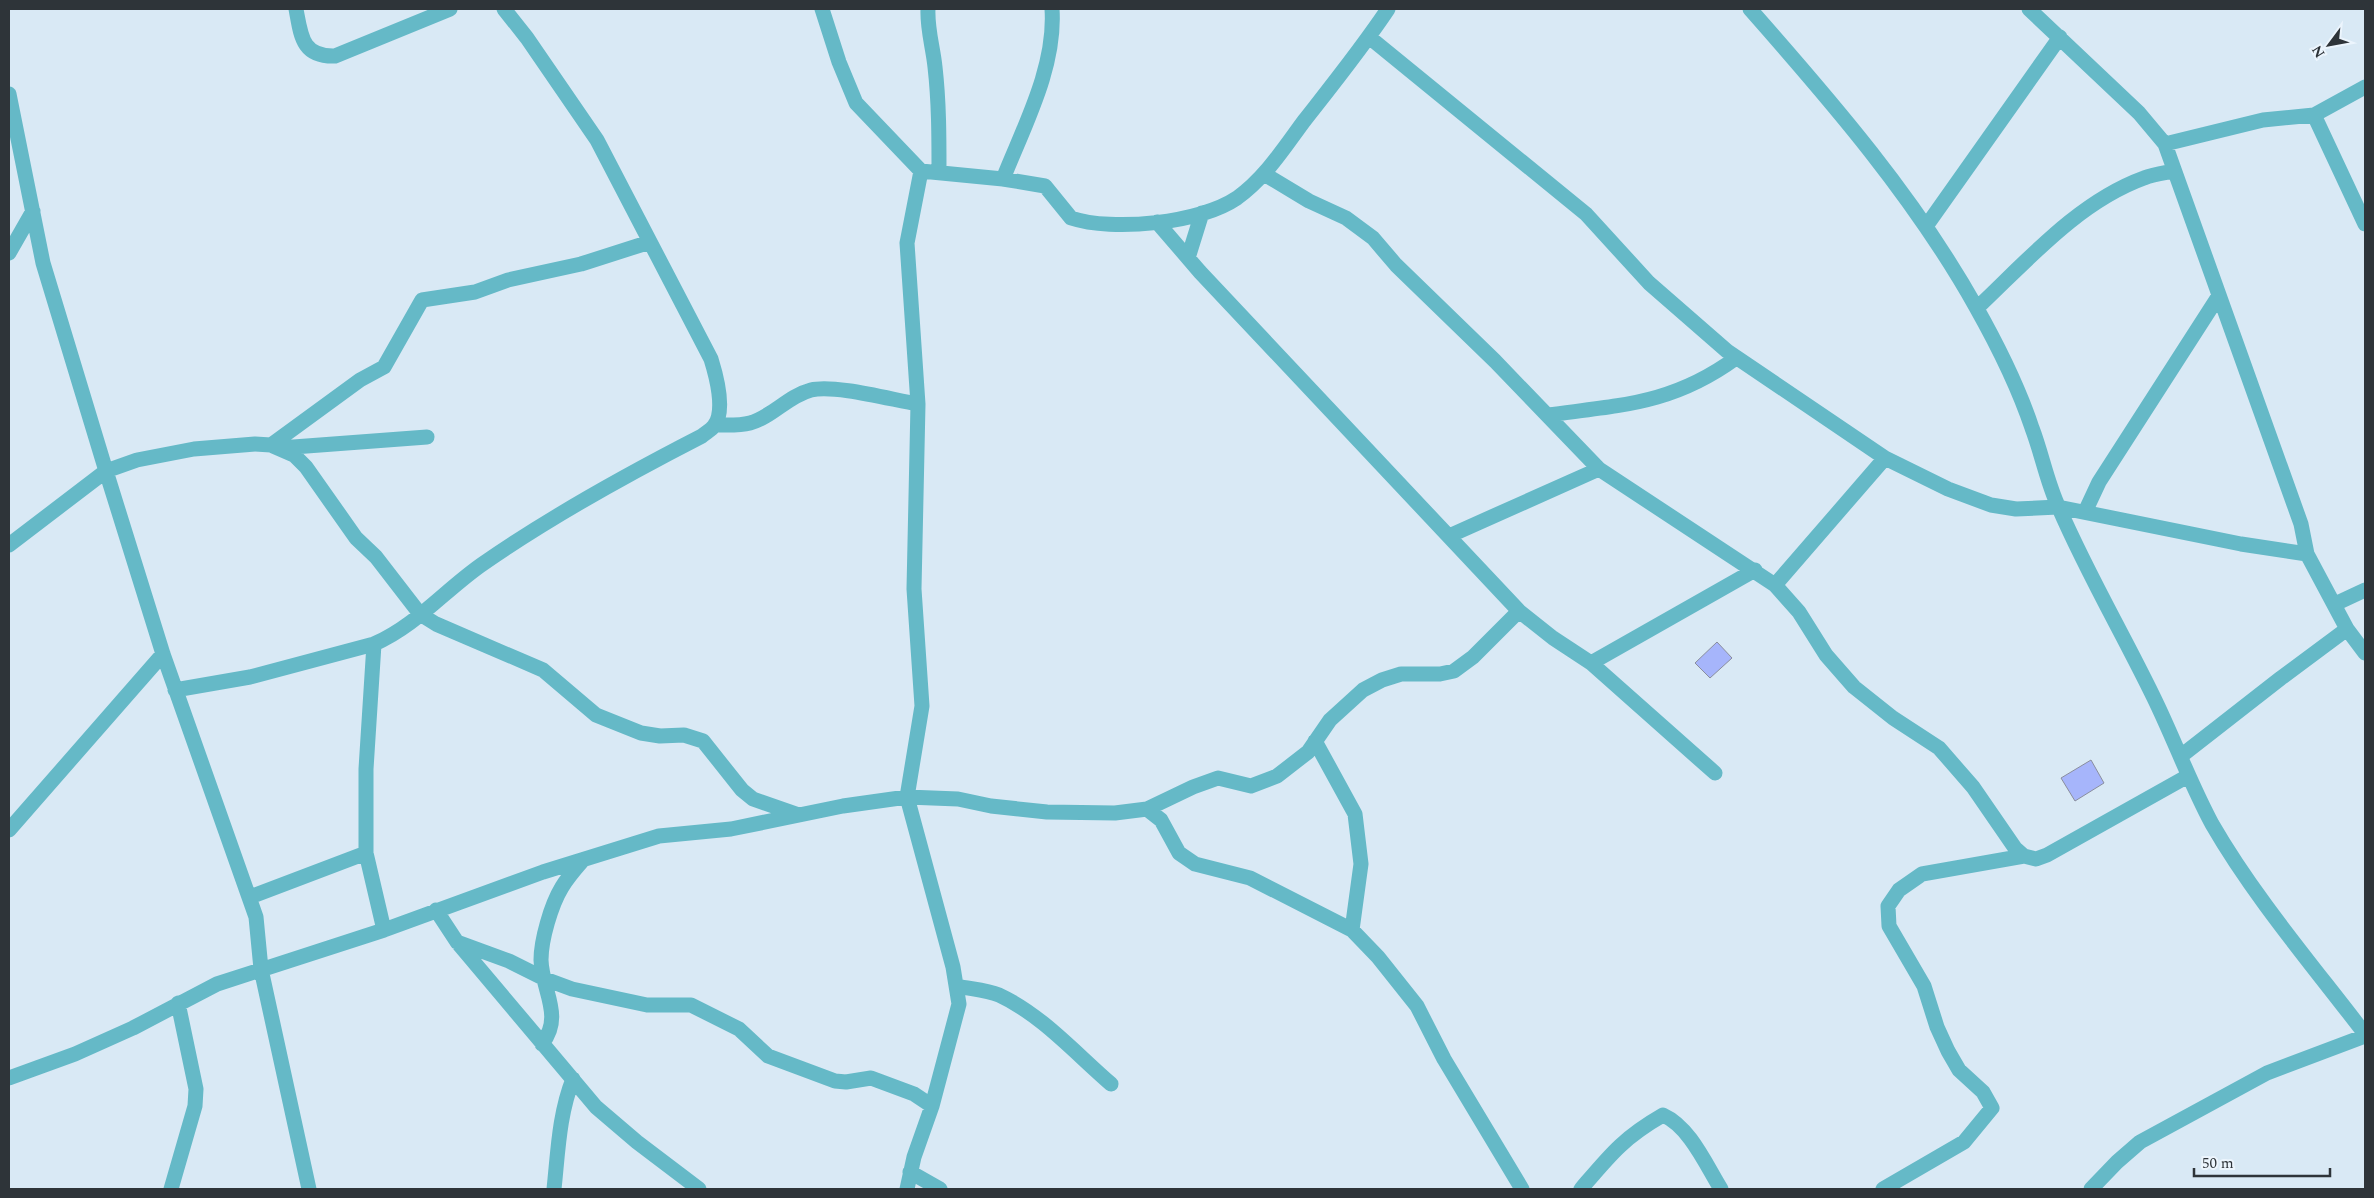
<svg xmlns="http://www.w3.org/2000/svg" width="2374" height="1198" font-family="Spectral,serif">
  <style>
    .building { fill: #a6b5fb; stroke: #8a8e9e }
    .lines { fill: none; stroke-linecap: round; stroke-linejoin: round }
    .minor { stroke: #65b9c7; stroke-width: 15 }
  </style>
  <rect width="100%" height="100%" fill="#d9e9f5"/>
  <path class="building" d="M 1717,642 L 1732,658 L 1710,678 L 1695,663 Z
    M 2091,760 L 2104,783 L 2075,801 L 2061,778 Z"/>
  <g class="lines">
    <path class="minor" d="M 296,9 C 301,36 302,57 335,56 L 450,9
      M 822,9 L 839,62 L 856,103 L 921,171 L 1003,179 L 1045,186 L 1071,218 C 1113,232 1200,223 1237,198 C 1265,178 1284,148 1304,121 C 1333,84 1362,48 1388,9
      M 928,9 C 927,29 933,47 935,67 C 939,102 939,136 939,172
      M 1750,9 C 1832,102 1915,198 1976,307 C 1998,346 2018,386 2032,428 C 2042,454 2047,483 2059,508 C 2087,573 2123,634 2154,698 C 2174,739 2190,783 2212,824 C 2254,897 2314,967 2365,1034
      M 2029,9 L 2139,113 L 2165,144 L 2301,524 L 2307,554 L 2347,629 L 2365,653
      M 1369,37 L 1586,214 L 1649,283 L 1727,351 L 1885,458 L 1948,489 L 1991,505 L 2016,509 L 2058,507 L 2241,544 L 2307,554
      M 9,94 L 43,263 L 106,471 L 163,654 L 256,917 L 261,969 L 309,1189
      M 2314,115 L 2365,224
      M 2165,144 L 2263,120 L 2314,115 L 2365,87
      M 1264,174 L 1309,201 L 1346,218 L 1373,238 L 1396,265 L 1495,361 L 1599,469 L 1775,585 L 1799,612 L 1826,655 L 1854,687 L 1893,718 L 1939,748 L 1973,787 L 2015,848 L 2024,856 L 2036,859 L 2047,855 L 2188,776
      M 1003,179 C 1024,126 1056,67 1052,9
      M 1157,222 L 1200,272 L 1519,611 L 1553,638 L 1591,663 L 1715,773
      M 1927,225 L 2060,37
      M 9,253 L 33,211
      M 1188,258 L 1202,213
      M 1977,308 C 2027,261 2078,202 2144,178 C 2154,174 2164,173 2174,171
      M 1548,415 C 1622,405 1673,404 1736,358
      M 715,425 C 726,425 739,426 750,423 C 772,417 788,396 811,390 C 834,384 893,400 918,404
      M 271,445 L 360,380 L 384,367 L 422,300 L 475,292 L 508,280 L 581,264 L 650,242
      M 280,448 L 427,437
      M 2085,512 L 2099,482 L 2218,297
      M 1449,536 L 1599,469
      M 9,545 L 106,471 L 137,460 L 194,449 L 255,444 L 271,445 L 294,455 L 306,467 L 356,538 L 376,557 L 420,614 L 436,624 L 543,670 L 596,715 L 641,733 L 660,736 L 684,735 L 703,741 L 742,790 L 753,799 L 799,815
      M 1775,585 L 1885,458
      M 2335,604 L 2365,590
      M 374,644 L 366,769 L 366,853 L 384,930
      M 1591,663 L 1755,570
      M 175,690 L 250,677 L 374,644 C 416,626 447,588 484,563 C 553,515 626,475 702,436 C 705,433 711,430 714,426 C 726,411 716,375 711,359 L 597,140 L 527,38 L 504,9
      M 1315,741 L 1355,814 L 1361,864 L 1352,930
      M 2181,756 L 2281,678 L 2347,629
      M 1147,809 L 1161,820 L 1179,853 L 1195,864 L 1250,878 L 1352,930 L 1378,957 L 1417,1006 L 1444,1059 L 1522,1189
      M 9,830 L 163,654
      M 250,897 L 366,853
      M 436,910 L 457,942 L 596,1107 L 637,1142 L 699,1189
      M 457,942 L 509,961 L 545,979 L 572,989 L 647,1005 L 691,1005 L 739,1029 L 768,1056 L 835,1081 L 846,1082 L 871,1078 L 914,1094 L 932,1106
      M 957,986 C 970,989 986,990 999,995 C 1042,1015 1075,1053 1111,1084
      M 542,1044 C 564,1016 542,991 541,960 C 541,940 551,905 562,887 C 568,877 576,868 583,860
      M 9,1078 L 75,1054 L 133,1028 L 217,984 L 384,930 L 543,872 L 659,836 L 731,829 L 843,806 L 907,797 L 958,799 L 991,806 L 1047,812 L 1115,813 L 1147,809 L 1193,787 L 1218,778 L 1251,786 L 1277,776 L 1308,752 L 1330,720 L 1363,690 L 1382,680 L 1401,674 L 1440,674 L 1454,671 L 1473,657 L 1519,611
      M 910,1172 L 940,1189
      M 171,1189 L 195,1106 L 196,1089 L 178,1003
      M 554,1189 C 558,1152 559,1114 573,1079
      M 907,1189 L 914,1157 L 932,1106 L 959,1004 L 953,967 L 907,797 L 922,706 L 914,589 L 918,404 L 907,243 L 921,171
      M 1581,1189 C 1610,1155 1623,1138 1663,1115 C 1690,1127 1706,1165 1721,1189
      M 1883,1189 L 1964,1142 L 1992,1108 L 1983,1092 L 1959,1070 L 1948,1051 L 1937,1027 L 1924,986 L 1889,926 L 1888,906 L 1899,890 L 1922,874 L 2024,856
      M 2091,1189 L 2117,1162 L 2140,1142 L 2267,1073 L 2365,1036"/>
  </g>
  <rect width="2374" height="1198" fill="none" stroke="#2e3439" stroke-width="20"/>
  <g transform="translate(2329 45) rotate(238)" stroke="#ecf5fd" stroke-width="4" paint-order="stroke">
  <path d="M0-4L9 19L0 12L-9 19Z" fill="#2e3439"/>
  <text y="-8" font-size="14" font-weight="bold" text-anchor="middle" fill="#2e3439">N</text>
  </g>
  <path d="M2194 1168v8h136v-8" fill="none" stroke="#2e3439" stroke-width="2.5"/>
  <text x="2202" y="1168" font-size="15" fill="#2e3439" stroke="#ecf5fd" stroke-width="4" paint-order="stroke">50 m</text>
</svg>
